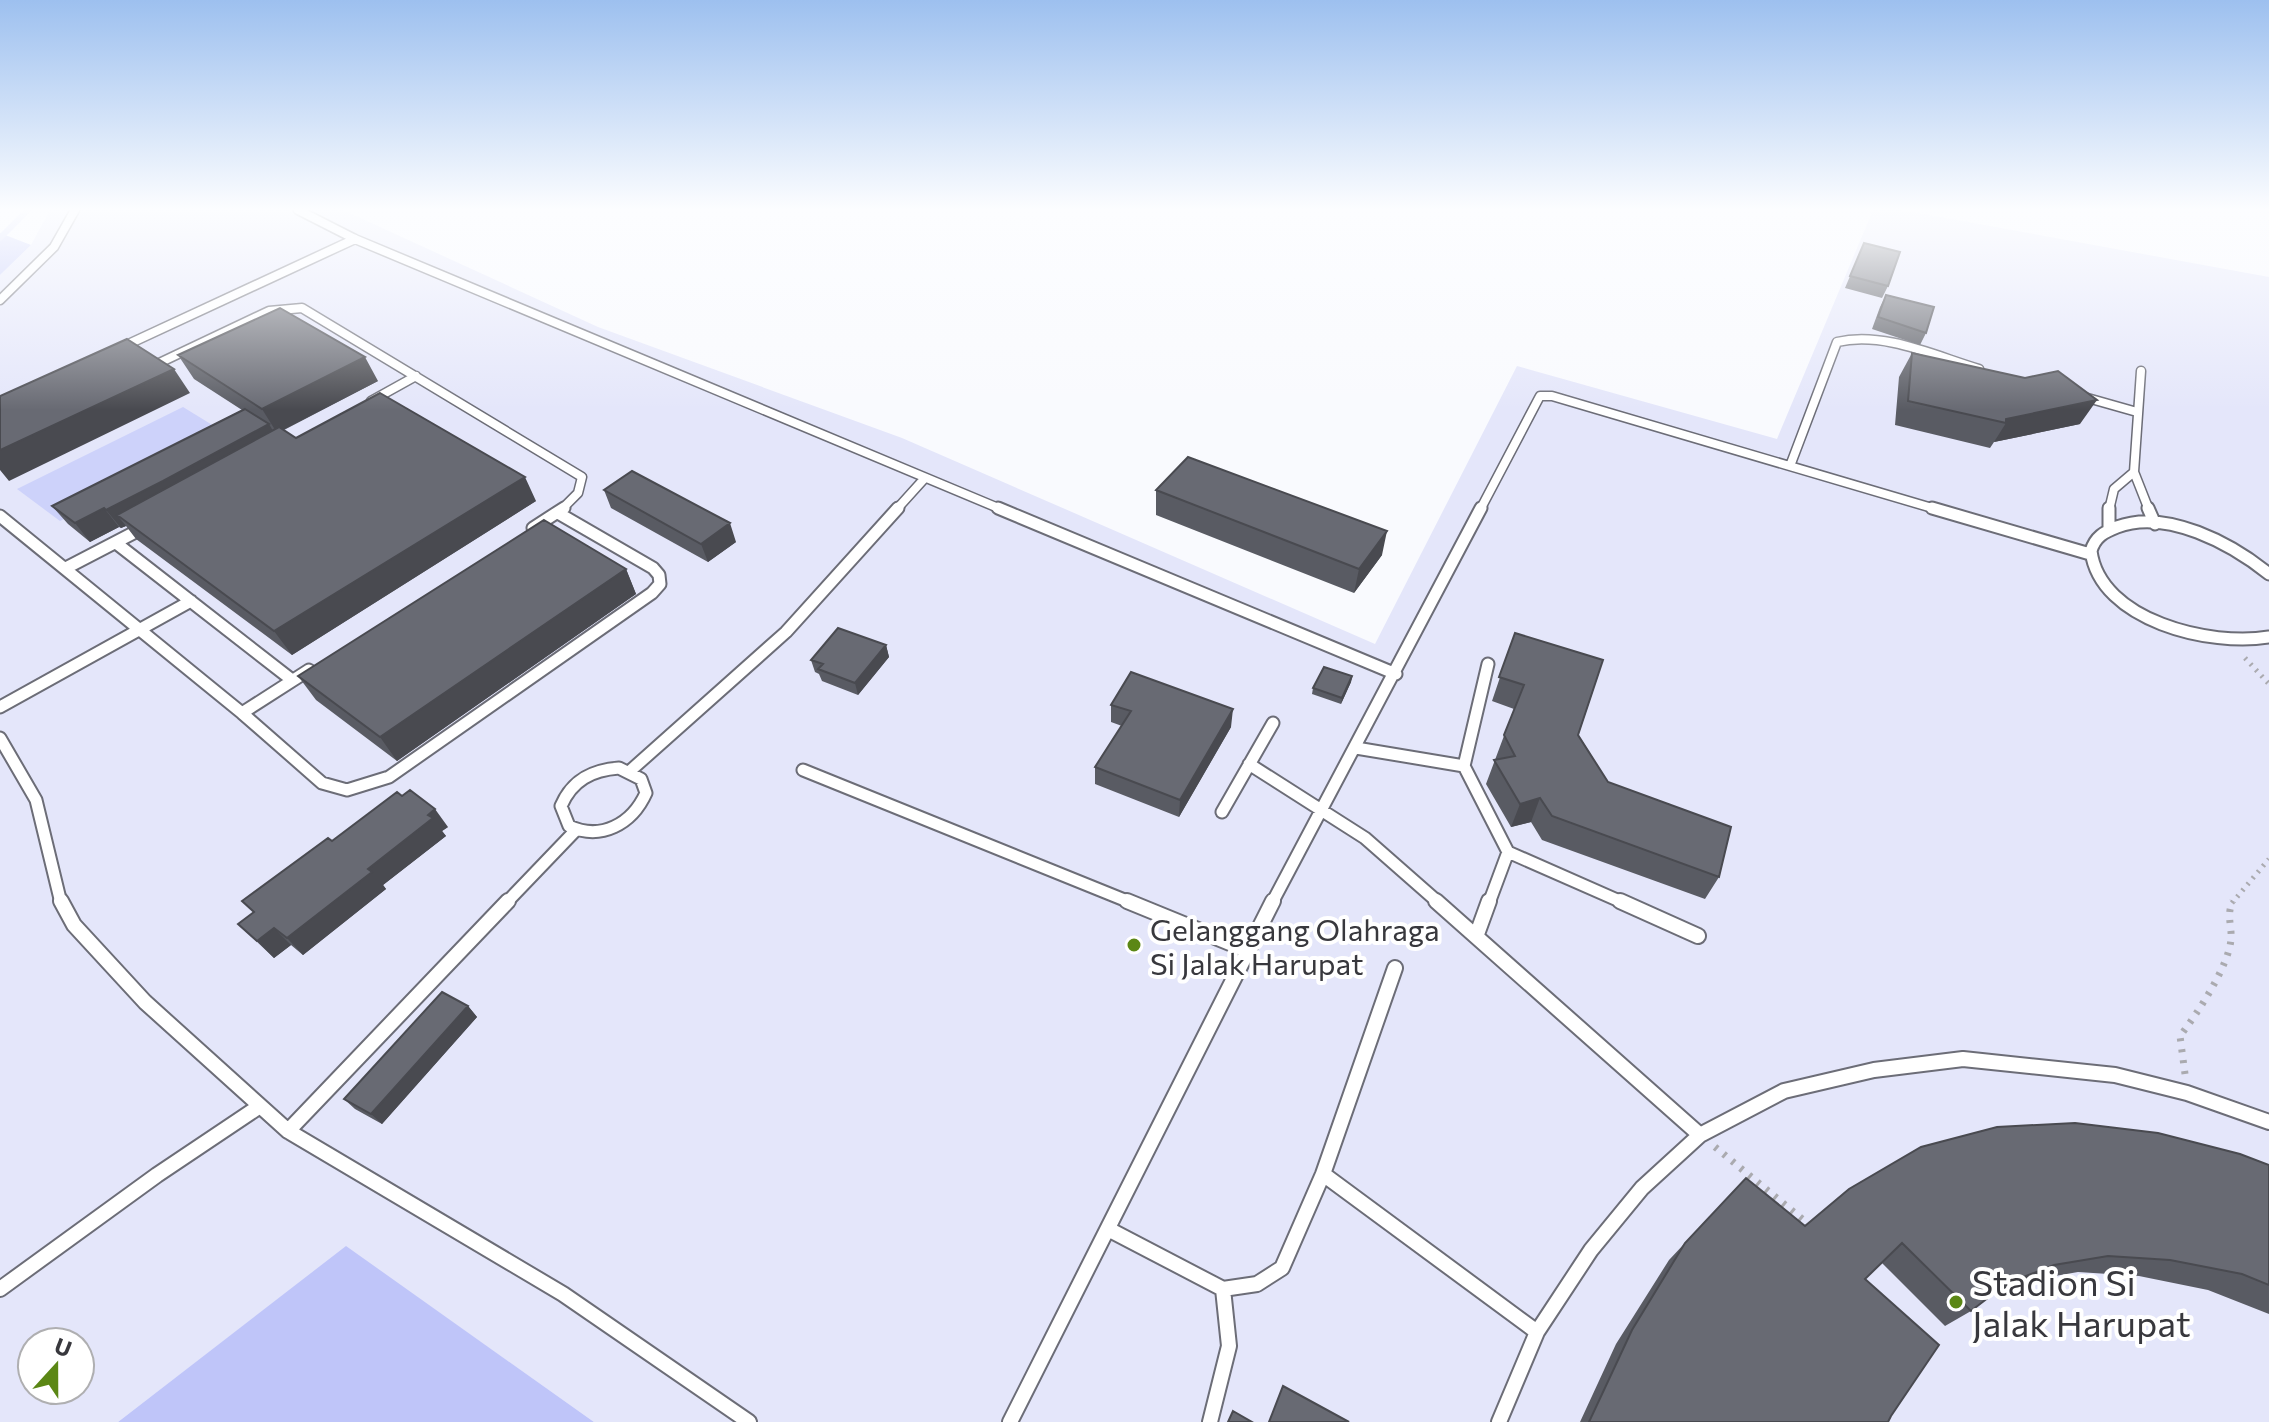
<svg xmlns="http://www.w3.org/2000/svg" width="2269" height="1422" font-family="Commissioner,sans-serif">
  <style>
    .green { fill: #e4e6fa; fill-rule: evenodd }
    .forest { fill: #bfc5f9 }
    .water { fill: #cdd2fa }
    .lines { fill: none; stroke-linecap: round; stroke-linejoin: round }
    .stream { stroke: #cdd2fa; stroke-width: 6 }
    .service-far2-casing { stroke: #6c6d77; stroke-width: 11 }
    .service-far1-casing { stroke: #6c6d77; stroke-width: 15 }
    .service-casing { stroke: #6c6d77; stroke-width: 18 }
    .path-far1 { stroke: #aaaaaf; stroke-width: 5; stroke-dasharray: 2 6; stroke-linecap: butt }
    .path { stroke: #aaaaaf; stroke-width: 7; stroke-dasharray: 3 8; stroke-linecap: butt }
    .service-far2 { stroke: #fff; stroke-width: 8 }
    .service-far1 { stroke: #fff; stroke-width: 11 }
    .service { stroke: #fff; stroke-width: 14 }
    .wall { fill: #595b63 }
    .shaded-wall { fill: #494a50 }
    .building { fill: #686a73; stroke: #494a50; stroke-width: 2 }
    .poi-dot { fill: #5b8715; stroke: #fff; stroke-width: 3 }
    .labels { text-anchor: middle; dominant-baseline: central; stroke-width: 8; stroke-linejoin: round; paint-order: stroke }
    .poi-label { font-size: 30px; fill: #38383d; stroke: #fff; text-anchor: start }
    .near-poi-label { font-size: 36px; fill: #38383d; stroke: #fff; text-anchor: start }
  </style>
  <rect width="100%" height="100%" fill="#f9fafe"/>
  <path class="green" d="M 50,210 L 343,210 L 598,327 L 902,438 L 1375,644 L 1517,366 L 1777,439 L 1873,210 L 1902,210 L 2269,277 L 2269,1422 L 594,1422 L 346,1247 L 118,1422 L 0,1422 L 0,275 L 31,245 ZM 32,1342 L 80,1342 L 80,1390 L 32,1390 Z"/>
  <path class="forest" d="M 0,233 L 31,245 L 0,275 Z
    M 346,1246 L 594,1422 L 118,1422 Z"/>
  <path class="water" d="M 183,407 L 227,434 L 60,521 L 17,489 Z"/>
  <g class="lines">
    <path class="stream" d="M 0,238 L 28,210"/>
    <defs>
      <path id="service-far2" d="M 298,210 L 355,239 L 1003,510
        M 0,300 L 54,247 L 75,210
        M 120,348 L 355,239
        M 155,365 L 269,311 L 302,308 L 582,477 L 578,493 L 561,510
        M 2141,371 L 2134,472 L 2149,510
        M 2084,397 L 2137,412
        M 371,401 L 416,376
        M 1790,466 L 1837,342 C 1884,331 1935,356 1979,369
        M 896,510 L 924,479
        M 1480,510 L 1540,396 L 1552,396 L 1939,510
        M 2109,510 L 2114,489 L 2134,472"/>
      <path id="service-far1" d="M 998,508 L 1396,674
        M 1932,508 L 2090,554
        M 2148,508 L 2155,524
        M 0,516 L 242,713 L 322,783 L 347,790 L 389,777 L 652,593 L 660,584 L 659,575 L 653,568 L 558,513
        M 533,528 L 564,508
        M 2109,529 L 2109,508
        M 116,543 L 292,680
        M 66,568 L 143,528
        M 2269,574 C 2232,544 2166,508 2117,527 C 2104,532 2095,537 2091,551 C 2100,621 2211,647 2269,637
        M 1488,664 L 1464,766 L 1508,852 L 1624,903
        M 0,707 L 191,601
        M 242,713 L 309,670
        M 0,738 L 36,800 L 61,903
        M 1356,748 L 1464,766
        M 1249,764 L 1365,838 L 1439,903
        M 619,768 L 641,779 L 646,793 C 632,824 601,841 569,826 L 561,806 C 572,780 592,770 619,768 Z
        M 803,770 L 1132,903
        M 630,771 L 786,632 L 898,508
        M 1222,812 L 1273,723
        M 506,903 L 576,830
        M 1272,903 L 1481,508
        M 1489,903 L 1508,852"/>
      <path id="service" d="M 61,901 L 74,925 L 145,1002 L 288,1131 L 563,1294 L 749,1422
        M 1127,901 L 1247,950
        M 1436,901 L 1700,1135
        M 1620,901 L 1698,936
        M 1477,934 L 1489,901
        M 288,1131 L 508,901
        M 1323,1174 L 1537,1332
        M 1108,1229 L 1223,1289 L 1257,1284 L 1282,1268 L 1323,1174 L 1395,968
        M 0,1289 L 157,1175 L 260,1106
        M 1010,1422 L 1273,901
        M 1210,1422 L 1229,1346 L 1223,1289
        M 1499,1422 L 1537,1332 L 1591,1250 L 1642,1188 L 1700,1135 L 1784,1091 L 1874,1070 L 1963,1059 L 2115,1075 L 2187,1093 L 2269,1122"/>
    </defs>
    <use href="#service-far2" class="service-far2-casing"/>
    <use href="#service-far1" class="service-far1-casing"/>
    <use href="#service" class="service-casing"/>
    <path class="path-far1" d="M 2245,658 L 2269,684
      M 2232,903 L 2269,859"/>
    <path class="path" d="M 2185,1074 L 2180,1036 C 2197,1014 2229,966 2231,939 C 2232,925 2226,915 2233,901
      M 1715,1147 L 1807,1223"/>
    <use href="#service-far2" class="service-far2"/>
    <use href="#service-far1" class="service-far1"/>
    <use href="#service" class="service"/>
  </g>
  <path class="wall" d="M 1864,243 L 1888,286 L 1882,298 L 1845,288 Z
    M 1886,295 L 1926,333 L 1920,345 L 1872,329 L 1880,307 Z
    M 1912,353 L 2080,424 L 1994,442 L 1990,448 L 1895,425 L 1899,377 Z
    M 178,355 L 378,381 L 284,430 L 296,438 L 536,501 L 292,655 L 136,539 L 126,526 L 121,528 L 119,527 L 90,542 L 68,524 L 52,506 L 242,410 L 194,379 Z
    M 604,490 L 736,542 L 708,562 L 611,508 Z
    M 1156,490 L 1382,555 L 1354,593 L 1156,515 Z
    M 626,569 L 636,594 L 397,761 L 316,700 L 298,676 Z
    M 1515,633 L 1608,782 L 1719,877 L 1705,899 L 1542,840 L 1531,822 L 1511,827 L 1486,784 L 1514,709 L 1492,701 Z
    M 886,645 L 889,657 L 858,695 L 822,681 L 819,674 L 815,672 L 811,660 Z
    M 1352,676 L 1351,682 L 1341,704 L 1312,694 L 1313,688 Z
    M 1111,705 L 1231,727 L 1179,817 L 1095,784 L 1095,767 L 1122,726 L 1111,722 Z
    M 448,827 L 442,831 L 446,836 L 383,885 L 386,889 L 303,955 L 291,945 L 274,958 L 238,924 L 254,912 L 242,901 L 332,841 Z
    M 468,1006 L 477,1017 L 382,1124 L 355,1109 L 344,1099 Z
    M 2269,1165 L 2269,1314 L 2208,1290 L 2139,1276 L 2078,1272 L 2026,1281 L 1992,1294 L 1971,1311 L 1945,1326 L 1882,1263 L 1865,1279 L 1891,1416 L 1888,1422 L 1580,1422 L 1616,1344 L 1669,1260 L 1746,1178 L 1805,1226 Z"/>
  <path class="shaded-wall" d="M 365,357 L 378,381 L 277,433 L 262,409 Z
    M 174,369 L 190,393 L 9,481 L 0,470 L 0,450 Z
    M 2097,400 L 2080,424 L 1994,442 L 2006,423 L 2006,419 Z
    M 269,424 L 280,443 L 117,515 L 126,526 L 121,528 L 106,510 Z
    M 525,477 L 536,501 L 292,655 L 274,631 Z
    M 104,508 L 119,527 L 90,542 L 75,523 Z
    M 730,523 L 736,542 L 708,562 L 701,544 Z
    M 1387,531 L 1382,555 L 1354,593 L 1359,569 Z
    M 626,569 L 636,594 L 397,761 L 380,737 Z
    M 886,645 L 889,657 L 858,695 L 855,683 Z
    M 1352,676 L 1351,682 L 1341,704 L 1342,698 Z
    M 1233,709 L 1231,727 L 1179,817 L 1180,800 Z
    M 1540,798 L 1531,822 L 1511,827 L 1520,804 Z
    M 435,809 L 448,827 L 442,831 L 446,836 L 383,885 L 386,889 L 303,955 L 287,938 Z
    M 274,928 L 291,945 L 274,958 L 257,941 Z
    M 468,1006 L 477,1017 L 382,1124 L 371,1114 Z
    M 2054,1265 L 2026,1281 L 1979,1300 L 2006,1284 Z"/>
  <path class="building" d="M 1864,243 L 1900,252 L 1888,286 L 1850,276 Z
    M 1886,295 L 1934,307 L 1926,333 L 1878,317 Z
    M 280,308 L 365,357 L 262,409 L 178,355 Z
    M 127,339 L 174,369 L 0,450 L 0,396 Z
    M 1912,353 L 2025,378 L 2058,371 L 2097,400 L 2006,419 L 2006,423 L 1908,401 Z
    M 380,393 L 525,477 L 274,631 L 117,515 L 279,427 L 296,438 Z
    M 245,409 L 269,424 L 163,481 L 106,510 L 104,508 L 75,523 L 52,506 Z
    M 1188,457 L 1387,531 L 1359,569 L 1156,490 Z
    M 632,471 L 730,523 L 701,544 L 604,490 Z
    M 544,520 L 626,569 L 380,737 L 298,676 Z
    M 838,628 L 886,645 L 855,683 L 818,669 L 823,664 L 811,660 Z
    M 1515,633 L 1603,660 L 1578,735 L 1608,782 L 1731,827 L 1719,877 L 1552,816 L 1540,798 L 1520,804 L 1494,760 L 1515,756 L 1504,735 L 1524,685 L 1499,677 Z
    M 1324,667 L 1352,676 L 1342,698 L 1313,688 Z
    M 1131,672 L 1233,709 L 1180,800 L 1095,767 L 1131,711 L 1111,705 Z
    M 410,790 L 435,809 L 428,815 L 433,818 L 368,869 L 372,872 L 287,938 L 274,928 L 257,941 L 238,924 L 254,912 L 242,901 L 328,838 L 332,841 L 397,792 L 402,796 Z
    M 442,992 L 468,1006 L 371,1114 L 344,1099 Z
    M 2075,1123 L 2158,1133 L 2240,1154 L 2269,1165 L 2269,1285 L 2242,1274 L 2170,1260 L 2108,1256 L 2054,1265 L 2006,1284 L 1971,1311 L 1902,1243 L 1865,1279 L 1939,1345 L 1891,1416 L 1888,1422 L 1589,1422 L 1632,1330 L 1685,1243 L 1746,1178 L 1805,1226 L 1849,1189 L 1921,1147 L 1997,1127 Z
    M 1283,1386 L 1349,1422 L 1269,1422 Z
    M 1233,1411 L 1252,1422 L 1228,1422 Z"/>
  <linearGradient id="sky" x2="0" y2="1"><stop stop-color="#9dc0ef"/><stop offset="0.51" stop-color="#fcfdff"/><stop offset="1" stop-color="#fcfdff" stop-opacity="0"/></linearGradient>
  <rect width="2269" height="410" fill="url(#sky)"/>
  <g class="poi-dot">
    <circle cx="1134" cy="945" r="8"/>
    <circle cx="1956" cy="1302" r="8"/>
  </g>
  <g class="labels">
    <g class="poi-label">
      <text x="1150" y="928">Gelanggang Olahraga<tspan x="1150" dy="34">Si Jalak Harupat</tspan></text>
    </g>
    <g class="near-poi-label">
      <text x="1972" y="1281">Stadion Si<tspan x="1972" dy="41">Jalak Harupat</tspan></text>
    </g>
  </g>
  <g transform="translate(56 1366) rotate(21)"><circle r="38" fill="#ffffff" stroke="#afafb1" stroke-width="2"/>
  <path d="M0-6L14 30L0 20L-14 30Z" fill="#5b8715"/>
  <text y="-12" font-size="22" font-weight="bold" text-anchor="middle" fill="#38383d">U</text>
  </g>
</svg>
